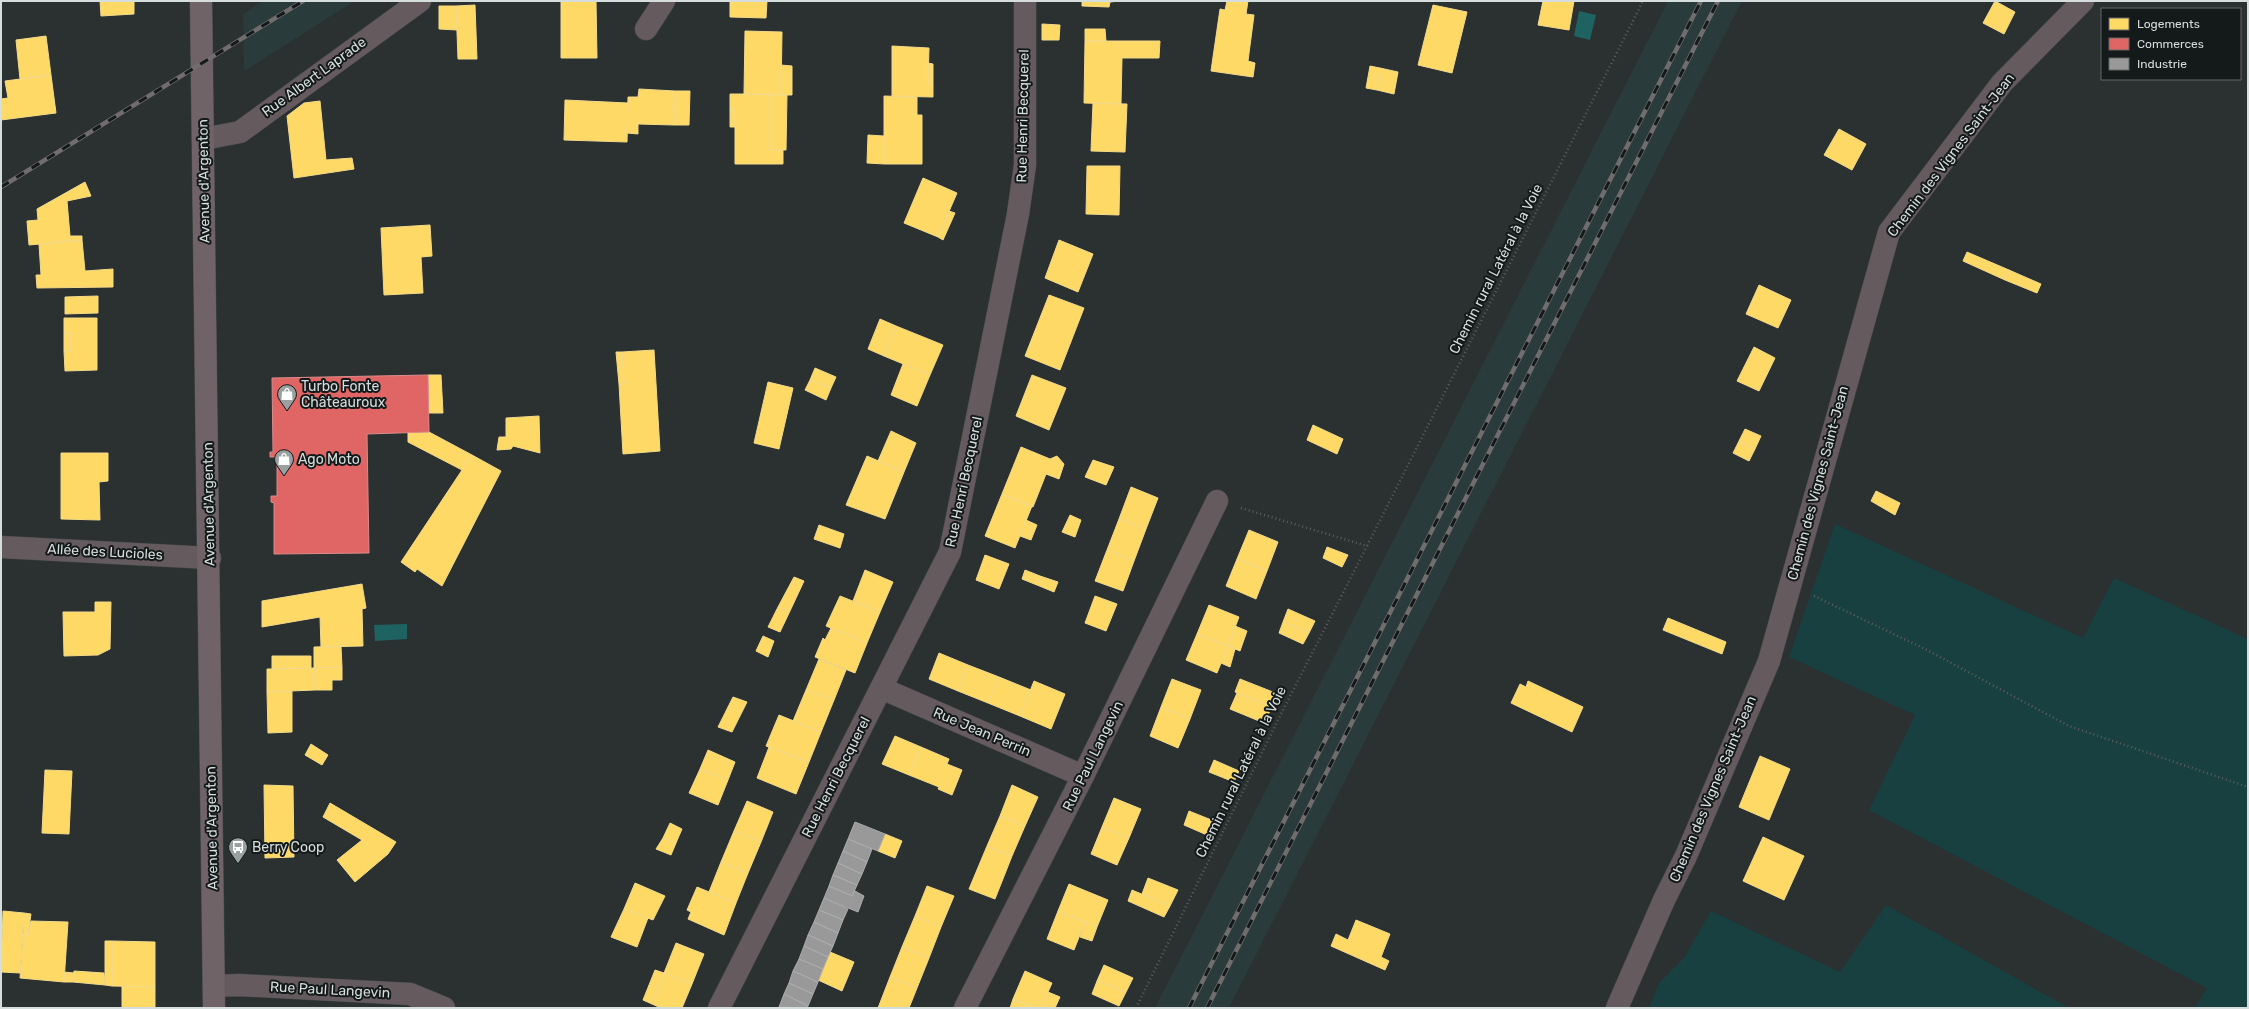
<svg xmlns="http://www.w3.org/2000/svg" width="2249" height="1009" font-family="Rubik,sans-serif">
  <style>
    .built { fill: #293b3a }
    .green { fill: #184040 }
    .water { fill: #1e6362 }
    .homes { fill: #ffd966; stroke: #f3da8a }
    .shops { fill: #e06666; stroke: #dd8a8a }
    .industry { fill: #999; stroke: #abadad }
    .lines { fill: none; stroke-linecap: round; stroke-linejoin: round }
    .street-casing { stroke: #474b4b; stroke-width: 23 }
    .secondary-casing { stroke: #474b4b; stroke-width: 23 }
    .path { stroke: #615d5f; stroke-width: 2.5; stroke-dasharray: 1 3; stroke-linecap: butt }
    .street { stroke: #655a5e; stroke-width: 22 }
    .secondary { stroke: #706367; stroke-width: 22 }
    .rail-casing { stroke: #716c6e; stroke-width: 4.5 }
    .rail { stroke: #141919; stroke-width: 3; stroke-dasharray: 9; stroke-linecap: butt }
    .labels { text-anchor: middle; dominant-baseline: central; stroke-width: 4; stroke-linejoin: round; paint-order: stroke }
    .street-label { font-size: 14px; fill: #d6dddd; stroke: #141919 }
    .poi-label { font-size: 14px; fill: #d6dddd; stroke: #141919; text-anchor: start }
  </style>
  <rect width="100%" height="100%" fill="#2b3030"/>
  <path class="built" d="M 263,1 L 355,1 L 244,71 L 243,14 Z
    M 1668,1 L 1742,1 L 1229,1008 L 1155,1008 Z"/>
  <path class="green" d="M 1835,524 L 2083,638 L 2114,578 L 2248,639 L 2248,1008 L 2195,1008 L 2207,988 L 1869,810 L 1915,715 L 1789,657 Z
    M 1886,905 L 2069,1008 L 1649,1008 L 1659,983 L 1684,958 L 1711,911 L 1840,972 Z"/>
  <path class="water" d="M 1579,11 L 1596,15 L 1590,40 L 1574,36 Z
    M 407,624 L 407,639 L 375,641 L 374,625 Z"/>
  <path class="homes" d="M 100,1 L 134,1 L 134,14 L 101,16 Z
    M 561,1 L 596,1 L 597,58 L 561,58 Z
    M 730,1 L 767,1 L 766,18 L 730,17 Z
    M 1082,1 L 1120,1 L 1110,2 L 1109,7 L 1082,6 Z
    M 1227,1 L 1248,1 L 1246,14 L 1254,15 L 1248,61 L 1255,63 L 1253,77 L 1211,71 L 1220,9 L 1225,10 Z
    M 1543,1 L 1574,1 L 1569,30 L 1538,25 Z
    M 1995,1 L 2015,12 L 2004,34 L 1983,23 Z
    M 475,5 L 477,59 L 458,59 L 456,6 Z
    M 1433,5 L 1467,12 L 1452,73 L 1418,65 Z
    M 439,6 L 456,6 L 457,30 L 439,29 Z
    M 1042,24 L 1060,25 L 1059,40 L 1042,40 Z
    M 1085,29 L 1105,29 L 1106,41 L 1085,41 Z
    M 745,31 L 782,32 L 781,95 L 744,94 Z
    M 46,36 L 51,75 L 20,79 L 16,40 Z
    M 1085,41 L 1160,41 L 1159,58 L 1122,58 L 1121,104 L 1084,103 Z
    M 892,46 L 929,48 L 928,83 L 933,83 L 933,97 L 892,96 Z
    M 928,63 L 933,64 L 933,83 L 928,83 Z
    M 781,65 L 792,66 L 792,95 L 781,95 Z
    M 1370,66 L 1380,68 L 1377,90 L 1366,88 Z
    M 1380,68 L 1398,72 L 1394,94 L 1377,90 Z
    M 51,75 L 56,113 L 1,120 L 1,99 L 8,98 L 5,81 Z
    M 639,89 L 675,91 L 674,125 L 638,124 L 638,134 L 627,133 L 628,97 L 638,97 Z
    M 675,91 L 690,91 L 689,125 L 674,125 Z
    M 730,94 L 771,94 L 771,150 L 783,150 L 783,164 L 735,164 L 735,109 L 730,109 Z
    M 771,94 L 787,95 L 786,150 L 771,150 Z
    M 884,96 L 917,97 L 917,115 L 922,115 L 922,164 L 884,164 Z
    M 565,100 L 628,103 L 627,142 L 564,140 Z
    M 320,101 L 326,160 L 352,158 L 354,169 L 294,178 L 287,116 L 304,103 Z
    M 1093,103 L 1127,104 L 1125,152 L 1091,151 Z
    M 730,109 L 735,109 L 736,127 L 730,127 Z
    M 1839,129 L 1866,144 L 1852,170 L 1824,155 Z
    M 868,135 L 884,136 L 884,164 L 867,163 Z
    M 1087,166 L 1120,166 L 1119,215 L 1086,214 Z
    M 923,178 L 957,193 L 938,237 L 904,223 Z
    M 85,182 L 91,196 L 67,201 L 70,236 L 82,236 L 82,240 L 29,245 L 27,221 L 38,220 L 37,209 Z
    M 949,211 L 955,213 L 943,240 L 938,237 Z
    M 430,225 L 432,256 L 421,257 L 423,293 L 384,295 L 381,228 Z
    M 82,240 L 85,271 L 113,269 L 113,287 L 37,288 L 36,275 L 41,275 L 39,244 Z
    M 1059,240 L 1093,254 L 1078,292 L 1045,278 Z
    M 1967,252 L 2009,270 L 2005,280 L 1963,261 Z
    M 2009,270 L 2041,284 L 2037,293 L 2005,280 Z
    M 1759,285 L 1791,300 L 1778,328 L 1746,314 Z
    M 1049,295 L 1084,308 L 1060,370 L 1025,356 Z
    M 98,296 L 98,313 L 65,314 L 65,297 Z
    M 64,318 L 97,318 L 97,370 L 65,371 L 64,351 L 71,351 L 71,333 L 64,333 Z
    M 880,319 L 896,326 L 884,356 L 868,349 Z
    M 896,326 L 943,345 L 930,375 L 884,356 Z
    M 64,333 L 71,333 L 71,351 L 64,351 Z
    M 1754,347 L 1775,358 L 1759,391 L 1737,381 Z
    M 654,350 L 660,451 L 623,454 L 619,384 L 624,384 L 622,352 Z
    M 616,352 L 622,352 L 624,384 L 619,384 Z
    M 903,364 L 930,375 L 917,406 L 891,395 Z
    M 815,368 L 836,377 L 831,388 L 810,380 Z
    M 428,375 L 441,375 L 443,413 L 429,413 Z
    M 1032,375 L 1066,388 L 1049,430 L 1016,416 Z
    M 810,380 L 831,388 L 826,400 L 805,390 Z
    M 768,382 L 793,388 L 779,449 L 754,443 Z
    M 539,416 L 540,453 L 513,446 L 511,449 L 497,450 L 499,437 L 506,437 L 506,418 Z
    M 1313,425 L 1343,439 L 1337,454 L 1307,440 Z
    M 1745,429 L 1761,436 L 1755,449 L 1739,441 Z
    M 891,431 L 916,443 L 904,472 L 878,461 Z
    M 408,432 L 429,432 L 472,455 L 462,470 L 408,442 Z
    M 1739,441 L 1755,449 L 1749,461 L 1733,453 Z
    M 1021,447 L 1050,459 L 1057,456 L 1064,464 L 1059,479 L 1046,474 L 1033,507 L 1002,494 Z
    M 61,453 L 108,453 L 108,481 L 99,482 L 100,520 L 61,519 Z
    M 472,455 L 501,471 L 442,586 L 417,569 L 415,572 L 401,562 Z
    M 867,456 L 904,472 L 885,519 L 846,505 Z
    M 1093,460 L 1114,467 L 1106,485 L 1085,477 Z
    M 1131,487 L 1158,498 L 1146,529 L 1119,519 Z
    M 1876,491 L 1900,503 L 1895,515 L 1871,501 Z
    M 1002,494 L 1032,506 L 1015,548 L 985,536 Z
    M 1070,515 L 1081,520 L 1075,537 L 1062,532 Z
    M 1119,519 L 1146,529 L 1134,561 L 1107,550 Z
    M 1026,520 L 1037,525 L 1031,540 L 1020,536 Z
    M 819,525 L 844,534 L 840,548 L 814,539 Z
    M 1249,530 L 1278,542 L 1267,571 L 1237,559 Z
    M 1327,547 L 1348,555 L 1342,567 L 1323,558 Z
    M 1107,550 L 1134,561 L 1123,591 L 1095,581 Z
    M 985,555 L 1009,564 L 999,589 L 976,580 Z
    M 1237,559 L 1267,571 L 1256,599 L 1226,586 Z
    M 865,570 L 893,582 L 880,612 L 853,601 Z
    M 1025,570 L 1040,576 L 1037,585 L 1022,579 Z
    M 1040,576 L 1058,582 L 1054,592 L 1037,585 Z
    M 794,577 L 804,581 L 790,611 L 778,607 Z
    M 362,584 L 366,608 L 362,609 L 363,646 L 321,647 L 320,617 L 262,627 L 262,601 Z
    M 840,596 L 880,612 L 867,643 L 826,626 Z
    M 1095,596 L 1117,604 L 1106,631 L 1085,623 Z
    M 95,602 L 111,602 L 110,649 L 98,655 L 64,656 L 63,612 L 95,612 Z
    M 1209,605 L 1239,617 L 1228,646 L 1197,634 Z
    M 778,607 L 790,611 L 780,632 L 768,627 Z
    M 1288,609 L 1315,621 L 1309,633 L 1283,622 Z
    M 1668,618 L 1726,642 L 1722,654 L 1663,630 Z
    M 1283,622 L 1309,633 L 1303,644 L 1279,633 Z
    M 1235,626 L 1247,631 L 1240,651 L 1228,646 Z
    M 831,628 L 867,643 L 855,673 L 815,657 L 823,638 L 825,640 Z
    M 1197,634 L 1228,646 L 1217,673 L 1186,660 Z
    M 763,636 L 774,641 L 768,657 L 756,651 Z
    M 341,646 L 342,667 L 314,668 L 314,647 Z
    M 1228,646 L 1235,649 L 1230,667 L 1221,663 Z
    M 939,653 L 968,665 L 958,691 L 929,679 Z
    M 272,656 L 311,656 L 311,668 L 272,669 Z
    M 819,659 L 846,670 L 834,700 L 806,690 Z
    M 968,665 L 999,677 L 988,703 L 958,691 Z
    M 342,667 L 342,680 L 332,680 L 332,690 L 315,690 L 314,668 Z
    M 314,668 L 315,690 L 267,692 L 267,669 Z
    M 999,677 L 1031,690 L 1020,716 L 988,703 Z
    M 1172,679 L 1201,690 L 1190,719 L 1161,707 Z
    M 1240,679 L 1278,694 L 1272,707 L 1235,692 Z
    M 1034,681 L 1065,694 L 1051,729 L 1020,716 Z
    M 1528,681 L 1583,707 L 1572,732 L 1511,703 L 1520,684 L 1526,687 Z
    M 806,690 L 834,700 L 821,732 L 793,721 Z
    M 292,691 L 292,732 L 268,733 L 267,692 Z
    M 1237,693 L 1272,707 L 1264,723 L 1230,709 Z
    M 733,697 L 747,702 L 732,732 L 718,727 Z
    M 1161,707 L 1190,719 L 1178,748 L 1150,736 Z
    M 779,715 L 821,732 L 809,762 L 766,746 Z
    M 895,736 L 921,747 L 909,775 L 882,764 Z
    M 311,744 L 328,755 L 322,765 L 305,755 Z
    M 769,747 L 809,762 L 796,794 L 757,778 Z
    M 921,747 L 949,759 L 947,764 L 962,770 L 952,795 L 938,789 L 939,787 L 909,775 Z
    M 708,750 L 735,762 L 728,780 L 700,769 Z
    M 1760,756 L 1790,769 L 1769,820 L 1739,807 Z
    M 1214,760 L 1239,771 L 1234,782 L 1209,772 Z
    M 700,769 L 728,780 L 718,805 L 689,793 Z
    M 45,770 L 72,771 L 69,834 L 42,833 Z
    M 264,785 L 293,786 L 294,857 L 265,858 Z
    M 1012,785 L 1038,797 L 1025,826 L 1000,816 Z
    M 1114,798 L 1141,809 L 1129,838 L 1102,827 Z
    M 747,801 L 773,812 L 761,842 L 734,831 Z
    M 330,803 L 396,842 L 388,854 L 355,882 L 337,860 L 362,840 L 323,817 Z
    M 1189,811 L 1214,821 L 1207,835 L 1184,825 Z
    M 1000,816 L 1025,826 L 1012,856 L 987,846 Z
    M 670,823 L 682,829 L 676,843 L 663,838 Z
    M 1102,827 L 1129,838 L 1117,865 L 1091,854 Z
    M 734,831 L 761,842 L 748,873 L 721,862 Z
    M 885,834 L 902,841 L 895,858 L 878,851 Z
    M 1763,837 L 1804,856 L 1784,900 L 1743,881 Z
    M 663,838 L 676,843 L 671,855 L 656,849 Z
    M 987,846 L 1012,856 L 995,899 L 969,889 Z
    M 721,862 L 748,873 L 736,903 L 709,892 Z
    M 1148,878 L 1178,890 L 1170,906 L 1142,894 Z
    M 635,883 L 665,896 L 653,920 L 624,909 Z
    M 1069,884 L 1108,900 L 1097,927 L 1058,911 Z
    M 927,886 L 954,896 L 941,927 L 915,916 Z
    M 697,887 L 736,903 L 724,935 L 688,919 L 691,912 L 687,910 Z
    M 1132,890 L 1170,906 L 1164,917 L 1128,901 Z
    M 624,909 L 648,918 L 637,947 L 611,937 Z
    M 3,911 L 24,913 L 20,973 L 1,972 Z
    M 1058,911 L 1085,922 L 1074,950 L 1047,939 Z
    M 24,913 L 31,914 L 28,935 L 23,935 Z
    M 915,916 L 941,927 L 929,958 L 902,947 Z
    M 1356,920 L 1390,934 L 1381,957 L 1389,961 L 1385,970 L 1331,946 L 1336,934 L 1348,940 Z
    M 31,921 L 68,922 L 64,982 L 20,978 L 23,935 L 28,935 Z
    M 1085,922 L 1097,927 L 1092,941 L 1080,937 Z
    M 105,941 L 112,941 L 112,986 L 105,985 Z
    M 112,941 L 155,942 L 155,987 L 112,986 Z
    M 676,943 L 704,954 L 692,984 L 664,973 Z
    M 902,947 L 929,958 L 917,988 L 890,977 Z
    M 830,952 L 854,962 L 842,991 L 818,980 Z
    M 1104,965 L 1133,978 L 1126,992 L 1097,981 Z
    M 655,970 L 664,973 L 652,1004 L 643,1000 Z
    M 74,971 L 104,973 L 105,985 L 73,982 Z
    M 1025,971 L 1052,983 L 1041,1008 L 1036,1008 L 1013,999 Z
    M 64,972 L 74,973 L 73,982 L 64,982 Z
    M 664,973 L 692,984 L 682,1008 L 661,1008 L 652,1004 Z
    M 890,977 L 917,988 L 909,1008 L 878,1008 Z
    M 1097,981 L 1126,992 L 1119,1006 L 1092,994 Z
    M 122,986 L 155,987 L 155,1008 L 122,1008 Z
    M 1048,992 L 1060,997 L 1055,1008 L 1041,1008 Z
    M 1013,999 L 1036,1008 L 1010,1008 Z"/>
  <path class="shops" d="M 428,375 L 429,432 L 367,434 L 369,553 L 274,554 L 274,503 L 271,502 L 271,496 L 277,496 L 277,457 L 270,457 L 270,452 L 273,452 L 272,378 Z"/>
  <path class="industry" d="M 855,822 L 885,834 L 878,851 L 848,839 Z
    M 848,839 L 872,849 L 867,862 L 843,851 Z
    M 843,851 L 867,862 L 862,874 L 838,863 Z
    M 838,863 L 862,874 L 857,885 L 833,875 Z
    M 833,875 L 857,885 L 852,896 L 829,886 Z
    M 829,886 L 852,896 L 855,891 L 864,896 L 858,912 L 824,898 Z
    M 824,898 L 848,909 L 843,920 L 819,910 Z
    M 819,910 L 843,920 L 838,933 L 814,922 Z
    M 814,922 L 838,933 L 833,946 L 808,935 Z
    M 808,935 L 833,946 L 828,957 L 804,946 Z
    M 804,946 L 828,957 L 823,969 L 799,959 Z
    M 799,959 L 823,969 L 818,982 L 793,971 Z
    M 793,971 L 818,982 L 813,994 L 789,983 Z
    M 789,983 L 813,994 L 808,1006 L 784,994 Z
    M 784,994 L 808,1006 L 807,1008 L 779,1007 Z"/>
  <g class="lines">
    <defs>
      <path id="street" d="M 646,29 L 664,1
        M 203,139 L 240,132 L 420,1
        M 1,547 L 210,558
        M 881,688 L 1083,776
        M 214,986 L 239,985 L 410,994 L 444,1008
        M 719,1008 L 950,552 L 1018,214 L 1025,165 L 1025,1
        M 965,1008 L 1083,776 L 1217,501
        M 1617,1008 L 1664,900 L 1686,856 L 1769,661 L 1889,232 L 2002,83 L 2083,1"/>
      <path id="secondary" d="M 201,1 L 214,1008"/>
    </defs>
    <use href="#street" class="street-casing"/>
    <use href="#secondary" class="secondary-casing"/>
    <path class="path" d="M 1241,508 L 1367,546 L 1643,1
      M 1814,596 L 1925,649 L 2069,726 L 2248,787
      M 1136,1008 L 1281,714 L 1367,546"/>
    <use href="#street" class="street"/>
    <use href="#secondary" class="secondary"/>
    <defs>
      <path id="rail" d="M 1,187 L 303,1
        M 1189,1008 L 1701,1
        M 1207,1008 L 1718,1"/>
    </defs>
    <use href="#rail" class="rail-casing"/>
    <use href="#rail" class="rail"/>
  </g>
  <defs>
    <symbol id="shop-pin" viewBox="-11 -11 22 30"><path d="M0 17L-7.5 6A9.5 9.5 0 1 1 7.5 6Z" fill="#9aa0a0" stroke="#141919"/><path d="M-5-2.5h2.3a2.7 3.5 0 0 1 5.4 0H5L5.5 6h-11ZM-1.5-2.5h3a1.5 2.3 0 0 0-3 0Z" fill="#fff"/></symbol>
    <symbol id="bus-pin" viewBox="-11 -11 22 30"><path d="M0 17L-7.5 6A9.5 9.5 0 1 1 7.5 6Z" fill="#9aa0a0" stroke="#141919"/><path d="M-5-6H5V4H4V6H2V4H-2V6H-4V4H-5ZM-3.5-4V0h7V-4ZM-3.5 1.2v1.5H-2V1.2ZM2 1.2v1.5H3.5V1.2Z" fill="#fff"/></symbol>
  </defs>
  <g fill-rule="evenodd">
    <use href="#shop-pin" x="276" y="383" width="22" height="30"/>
    <use href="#shop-pin" x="273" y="448" width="22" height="30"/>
    <use href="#bus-pin" x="227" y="836" width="22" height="30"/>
  </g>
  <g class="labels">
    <g class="street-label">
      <text transform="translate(314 77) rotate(-36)">Rue Albert Laprade</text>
      <text transform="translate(1023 116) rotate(-89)">Rue Henri Becquerel</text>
      <text transform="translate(1951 155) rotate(-53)">Chemin des Vignes Saint-Jean</text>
      <text transform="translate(204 181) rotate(-91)">Avenue d'Argenton</text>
      <text transform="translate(1496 269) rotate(-63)">Chemin rural Latéral à la Voie</text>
      <text transform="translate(964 482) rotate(-78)">Rue Henri Becquerel</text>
      <text transform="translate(1818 483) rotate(-75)">Chemin des Vignes Saint-Jean</text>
      <text transform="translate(209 504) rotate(-91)">Avenue d'Argenton</text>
      <text transform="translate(105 552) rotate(3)">Allée des Lucioles</text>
      <text transform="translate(982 732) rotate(23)">Rue Jean Perrin</text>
      <text transform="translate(1093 756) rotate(-64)">Rue Paul Langevin</text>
      <text transform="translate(1241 772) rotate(-64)">Chemin rural Latéral à la Voie</text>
      <text transform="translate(836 777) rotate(-63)">Rue Henri Becquerel</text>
      <text transform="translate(1713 789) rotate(-67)">Chemin des Vignes Saint-Jean</text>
      <text transform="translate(212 828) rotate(-91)">Avenue d'Argenton</text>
      <text transform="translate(330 990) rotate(3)">Rue Paul Langevin</text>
    </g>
    <g class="poi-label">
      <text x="301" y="386">Turbo Fonte<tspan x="301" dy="16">Châteauroux</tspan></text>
      <text x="298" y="459">Ago Moto</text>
      <text x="252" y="847">Berry Coop</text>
    </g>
  </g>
  <rect width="2249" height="1009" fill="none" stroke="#d6dddd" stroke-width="4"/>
  <rect x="2101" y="8" width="140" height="72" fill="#141919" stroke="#626767"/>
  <rect x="2109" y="18" width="20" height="12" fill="#ffd966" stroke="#626767"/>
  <text x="2137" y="28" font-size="12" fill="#d6dddd">Logements</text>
  <rect x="2109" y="38" width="20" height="12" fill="#e06666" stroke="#626767"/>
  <text x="2137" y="48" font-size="12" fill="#d6dddd">Commerces</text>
  <rect x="2109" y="58" width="20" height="12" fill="#999999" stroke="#626767"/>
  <text x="2137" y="68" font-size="12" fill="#d6dddd">Industrie</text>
</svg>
